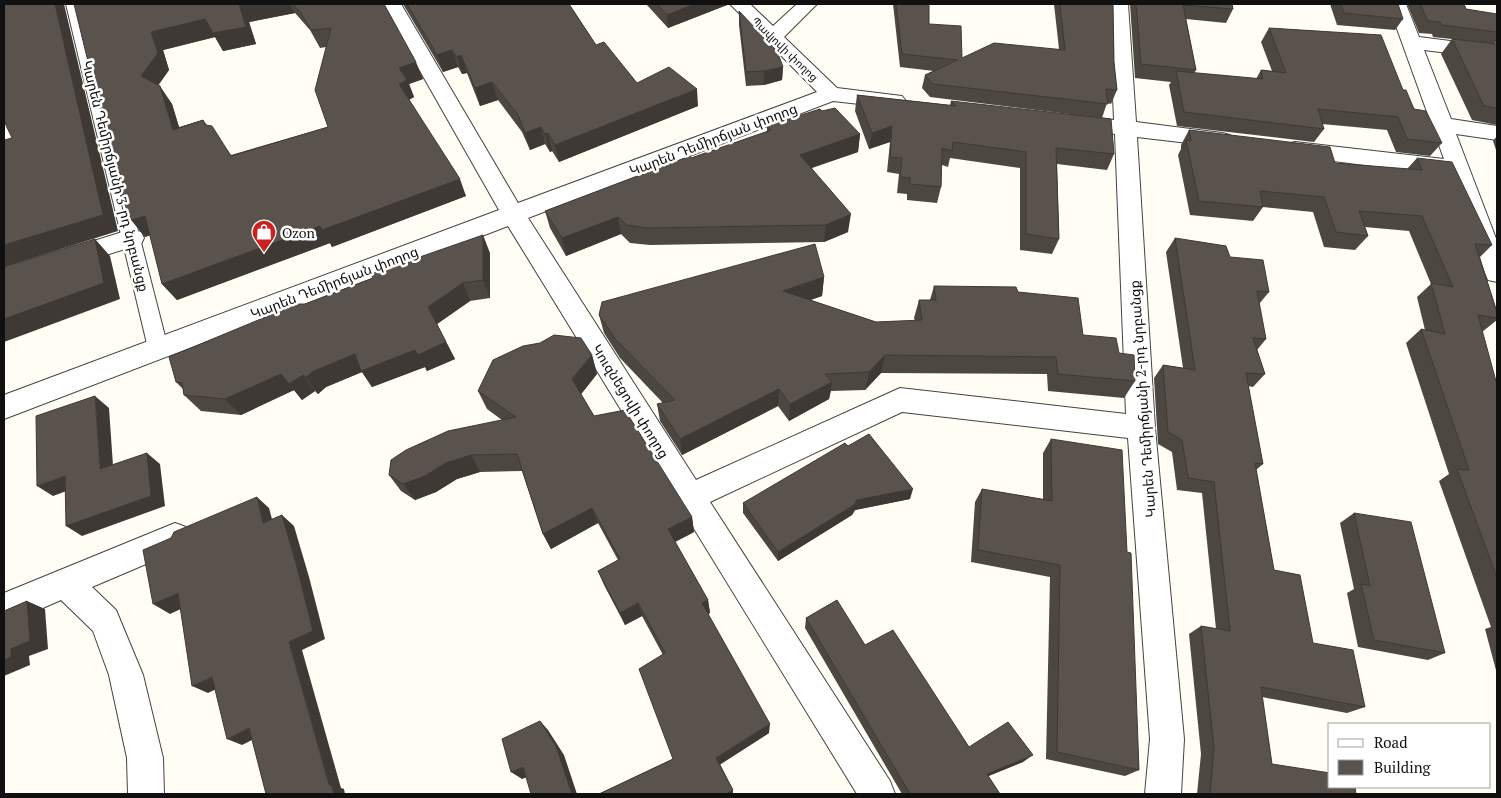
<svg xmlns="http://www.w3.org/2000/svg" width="1501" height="798" font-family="'PT Serif','Noto Sans Armenian',serif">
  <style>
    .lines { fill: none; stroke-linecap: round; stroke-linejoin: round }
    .service-casing { stroke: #434343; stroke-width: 2 }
    .minor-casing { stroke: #434343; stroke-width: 2 }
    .service { fill: #fff; fill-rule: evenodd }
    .minor { fill: #fff; fill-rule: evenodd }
    .wall { fill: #4d4741; fill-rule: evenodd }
    .shaded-wall { fill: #3f3935 }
    .building { fill: #5a524c; stroke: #3f3935 }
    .labels { text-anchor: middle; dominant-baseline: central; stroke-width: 5; stroke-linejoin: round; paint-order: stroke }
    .far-street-label { font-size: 11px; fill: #101010; stroke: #fff }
    .street-label { font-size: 14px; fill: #101010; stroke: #fff }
    .poi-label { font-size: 14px; fill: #101010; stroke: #fff; text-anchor: start }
  </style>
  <rect width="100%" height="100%" fill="#fffdf4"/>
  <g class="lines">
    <defs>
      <path id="service" d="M 66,4 L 80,4 L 168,348 L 165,353 L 158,356 L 151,353 L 148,348 Z"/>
      <path id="minor" d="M 382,4 L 401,4 L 518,203 L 817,92 L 730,4 L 750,4 L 773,26 L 797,4 L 817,4 L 784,37 L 837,88 L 902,96 L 906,101 L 902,106 L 895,108 L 833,101 L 528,218 L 696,480 L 900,388 L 1126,414 L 1115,134 L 1066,127 L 1063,122 L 1066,117 L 1074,115 L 1114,120 L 1109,4 L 1128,4 L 1136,122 L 1222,133 L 1230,135 L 1233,140 L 1230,145 L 1222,147 L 1137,137 L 1155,428 L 1184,739 L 1181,794 L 1145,794 L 1150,739 L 1128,438 L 902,412 L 710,502 L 890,781 L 895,794 L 857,794 L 508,226 L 4,419 L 4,395 L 499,210 Z
        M 1388,4 L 1406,4 L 1419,37 L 1497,47 L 1497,59 L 1424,50 L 1451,119 L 1497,126 L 1497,140 L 1456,134 L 1497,241 L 1497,282 L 1488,280 L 1485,273 L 1449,176 L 1295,156 L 1287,154 L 1284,149 L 1287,144 L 1295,142 L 1444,159 Z
        M 132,229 L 141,232 L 144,238 L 141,244 L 4,287 L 4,269 Z
        M 175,523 L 186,527 L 190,537 L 186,547 L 92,587 L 116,610 L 143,675 L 163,758 L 164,794 L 128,794 L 127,758 L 109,675 L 93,631 L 61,600 L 4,625 L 4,593 Z"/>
    </defs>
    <use href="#service" class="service-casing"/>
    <use href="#minor" class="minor-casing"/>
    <use href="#service" class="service"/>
    <use href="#minor" class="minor"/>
  </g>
  <path class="wall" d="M 74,4 L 384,4 L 423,79 L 409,84 L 414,97 L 409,100 L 466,196 L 332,247 L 330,243 L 177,300 L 162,284 L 150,235 L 145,237 ZM 295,13 L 310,30 L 320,48 L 326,47 L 328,127 L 231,155 L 203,120 L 179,127 L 172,104 L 158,85 L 169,70 L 163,50 L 215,37 L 223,51 L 256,44 L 249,22 Z
    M 403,4 L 569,4 L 596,45 L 637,83 L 698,106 L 559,162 L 552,151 L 550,152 L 545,144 L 530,150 L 522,132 L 498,100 L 480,106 L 467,73 L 462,74 L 458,67 L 443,72 Z
    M 646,4 L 727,4 L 727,5 L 668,28 Z
    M 893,4 L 929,4 L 929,24 L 962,58 L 1059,49 L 1054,4 L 1113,4 L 1114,62 L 1117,90 L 1111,104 L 1107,103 L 1102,118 L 930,97 L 922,88 L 925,75 L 934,71 L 900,67 Z
    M 1128,4 L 1232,4 L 1233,9 L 1226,23 L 1186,19 L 1196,70 L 1194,73 L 1256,79 L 1261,70 L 1272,71 L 1261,42 L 1269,28 L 1403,90 L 1414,109 L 1442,143 L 1430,156 L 1396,152 L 1387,130 L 1322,124 L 1324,129 L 1314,142 L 1177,126 L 1169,85 L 1171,82 L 1135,78 L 1130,4 Z
    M 1330,4 L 1397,4 L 1403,19 L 1395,30 L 1337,25 Z
    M 1407,4 L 1464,4 L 1466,9 L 1497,15 L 1497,40 L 1495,44 L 1497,44 L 1497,125 L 1472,120 L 1441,54 L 1452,39 L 1433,37 L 1432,34 L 1419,33 Z
    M 739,11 L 783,67 L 782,80 L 764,85 L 746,86 L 739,25 Z
    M 857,95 L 950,105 L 951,101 L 1114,154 L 1107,170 L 1057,164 L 1059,239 L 1052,254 L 1020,250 L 1020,168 L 950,158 L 948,167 L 942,165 L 941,187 L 937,203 L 907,200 L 907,194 L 897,193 L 899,174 L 887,172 L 890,142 L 869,149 L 855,111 Z
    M 822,111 L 860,134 L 858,152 L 812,168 L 848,232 L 824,242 L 650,245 L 630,243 L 621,234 L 566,256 L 550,228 L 545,211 L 691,158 L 767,132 L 767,126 Z
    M 1189,130 L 1335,163 L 1407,169 L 1417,158 L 1492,245 L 1480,257 L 1497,312 L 1497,320 L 1482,332 L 1497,385 L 1497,674 L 1485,629 L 1491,627 L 1439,481 L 1449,474 L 1406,343 L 1421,329 L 1425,330 L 1417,297 L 1431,284 L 1409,231 L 1365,227 L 1368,236 L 1355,250 L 1324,247 L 1313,212 L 1263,207 L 1253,221 L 1190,215 L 1178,155 L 1181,149 L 1181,145 Z
    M 1497,136 L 1497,153 L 1493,141 Z
    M 1175,238 L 1230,257 L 1269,292 L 1259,304 L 1266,339 L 1257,350 L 1265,374 L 1253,387 L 1248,386 L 1263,464 L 1256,470 L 1274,570 L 1313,643 L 1365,707 L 1347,713 L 1262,697 L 1272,764 L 1356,794 L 1197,794 L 1201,754 L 1189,634 L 1201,626 L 1216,629 L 1202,493 L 1177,490 L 1172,452 L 1158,444 L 1154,378 L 1163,365 L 1183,368 L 1166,252 Z
    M 490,253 L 490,298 L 470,301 L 437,324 L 455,359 L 427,371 L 425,367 L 372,387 L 362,372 L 326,387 L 318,394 L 315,391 L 302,400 L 294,390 L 241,415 L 201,411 L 184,395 L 183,389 L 176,382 L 305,304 Z
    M 824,277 L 822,296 L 810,300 L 876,322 L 915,321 L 914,318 L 919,300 L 930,300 L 934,286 L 1018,292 L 1083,335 L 1119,353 L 1135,381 L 1124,398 L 1048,391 L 1047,374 L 881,373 L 865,390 L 831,391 L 829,399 L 789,421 L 778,406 L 682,455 L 660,421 L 657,404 L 663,403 L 620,358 L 604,333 L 599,315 Z
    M 592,355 L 597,374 L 581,394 L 594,416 L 692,517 L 694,532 L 675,542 L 708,600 L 710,613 L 708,614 L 769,733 L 720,764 L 733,790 L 733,794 L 599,794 L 673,759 L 663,655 L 642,616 L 625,625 L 604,585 L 598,571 L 618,560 L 598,523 L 551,549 L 543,534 L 522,471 L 480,472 L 457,479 L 436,492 L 415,500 L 401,491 L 389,475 L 502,420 L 487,409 L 478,391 Z
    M 1051,439 L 1127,552 L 1139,770 L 1125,776 L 1046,759 L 1050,577 L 971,562 L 975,502 L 982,489 L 1043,499 L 1043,453 Z
    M 848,446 L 910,499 L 855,510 L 852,515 L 778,561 L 743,513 L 743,503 Z
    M 1354,513 L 1445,653 L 1428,660 L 1358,647 L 1347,593 L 1354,589 L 1340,523 Z
    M 806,618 L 865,645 L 969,747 L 1023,762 L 988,776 L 1000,794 L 902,794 L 805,628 Z"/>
  <path class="shaded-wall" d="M 55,4 L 65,4 L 64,4 L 118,231 L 4,267 L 4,245 Z
    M 239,4 L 290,4 L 295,13 L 249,22 L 256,44 L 223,51 L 215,37 L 163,50 L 169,70 L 153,93 L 141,76 L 151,32 L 205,19 Z
    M 695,4 L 727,4 L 727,5 L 668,28 L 667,15 Z
    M 452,50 L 458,67 L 443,72 L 437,55 Z
    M 461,55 L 467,73 L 462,74 L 457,57 Z
    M 416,62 L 423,79 L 409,84 L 414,97 L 406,101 L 399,84 L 399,68 Z
    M 783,67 L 782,80 L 764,85 L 764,71 Z
    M 492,82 L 498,100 L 480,106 L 475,88 Z
    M 160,86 L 172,104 L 185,147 L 173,130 Z
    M 697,89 L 698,106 L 559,162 L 555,145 Z
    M 892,126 L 890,142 L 869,149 L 872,133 Z
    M 541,127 L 545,144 L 530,150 L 525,133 Z
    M 548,133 L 552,151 L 550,152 L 545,134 Z
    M 860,134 L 858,152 L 799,172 L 800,155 Z
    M 460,179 L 466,196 L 332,247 L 330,243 L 177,300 L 162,284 L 320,226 Z
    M 851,214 L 848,232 L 824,242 L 826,225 Z
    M 145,216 L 159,232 L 145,237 L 131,220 Z
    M 618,217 L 621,234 L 566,256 L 562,238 Z
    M 483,235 L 490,253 L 490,298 L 483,280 Z
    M 95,239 L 110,256 L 120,299 L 4,342 L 4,319 Z
    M 824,277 L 822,296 L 782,310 L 783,291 Z
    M 463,283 L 470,301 L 437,324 L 428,307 Z
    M 446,342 L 455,359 L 427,371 L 425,367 L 372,387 L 362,372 L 326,387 L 318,394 L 306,377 L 314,371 L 355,354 L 415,350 Z
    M 592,355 L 597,374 L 578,398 L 572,379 Z
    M 885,355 L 881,373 L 865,390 L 869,372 Z
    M 281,374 L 303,375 L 315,391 L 302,400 L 294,390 L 241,415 L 225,399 Z
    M 832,382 L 829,399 L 789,421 L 790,404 Z
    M 779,389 L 778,406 L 682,455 L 680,439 Z
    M 95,396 L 109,408 L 114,480 L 100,469 Z
    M 147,453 L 160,464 L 165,506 L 82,536 L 66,526 Z
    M 471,455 L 480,472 L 457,479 L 436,492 L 415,500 L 403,484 L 446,463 Z
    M 65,476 L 80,486 L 53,496 L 37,486 Z
    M 913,489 L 910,499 L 855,510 L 852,515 L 778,561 L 778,552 L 857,500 Z
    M 257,497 L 269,508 L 276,534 L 263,523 Z
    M 592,508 L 598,523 L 551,549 L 543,534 Z
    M 282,515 L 294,526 L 309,577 L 325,639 L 302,650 L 341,788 L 344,789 L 345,794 L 334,794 L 329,785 L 289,642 Z
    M 692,517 L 694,532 L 671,544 L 668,529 Z
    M 178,593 L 194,603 L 170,614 L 153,604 Z
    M 708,600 L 710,613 L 704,616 L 702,603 Z
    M 27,601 L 45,609 L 48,649 L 29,656 L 30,665 L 4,676 L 4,660 L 11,649 Z
    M 638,603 L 642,616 L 625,625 L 620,613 Z
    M 212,677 L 227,684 L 208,693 L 192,686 Z
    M 540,721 L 548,730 L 564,755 L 577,794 L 572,794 Z
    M 770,724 L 769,733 L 718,766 L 716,758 Z
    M 249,728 L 264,734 L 242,745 L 227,739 Z
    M 1033,755 L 1023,762 L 979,780 L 987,774 Z
    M 523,767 L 532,775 L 522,779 L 511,772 Z
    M 733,790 L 733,794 L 726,794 Z"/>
  <path class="building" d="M 4,4 L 55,4 L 103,215 L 4,245 L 4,140 L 12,138 L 4,121 Z
    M 74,4 L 242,4 L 239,4 L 246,27 L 213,33 L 205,19 L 151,32 L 158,53 L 141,76 L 160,86 L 173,130 L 203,120 L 205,125 L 212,126 L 231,156 L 328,127 L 315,90 L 331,28 L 311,30 L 301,13 L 293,4 L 384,4 L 416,62 L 399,68 L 407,80 L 399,84 L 460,179 L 322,230 L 320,226 L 162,284 L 145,216 L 131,220 L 125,213 Z
    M 407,4 L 569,4 L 596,45 L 604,42 L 637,83 L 669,67 L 697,89 L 555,145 L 548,133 L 545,134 L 541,127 L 525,133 L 518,115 L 492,82 L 475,88 L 461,55 L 457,57 L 452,50 L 437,55 Z
    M 657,4 L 695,4 L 667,15 Z
    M 896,4 L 929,4 L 929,24 L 961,26 L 962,58 L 994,43 L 1065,50 L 1060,4 L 1113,4 L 1114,62 L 1117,90 L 1106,89 L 1108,104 L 933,84 L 925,75 L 958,60 L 902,54 Z
    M 1136,4 L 1232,4 L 1233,9 L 1183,5 L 1196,70 L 1141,64 Z
    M 1341,4 L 1398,4 L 1403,19 L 1344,13 Z
    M 1420,4 L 1464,4 L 1466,9 L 1497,14 L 1497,32 L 1442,25 L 1440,22 L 1428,21 Z
    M 739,11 L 777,51 L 783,67 L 764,71 L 746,72 Z
    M 1269,28 L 1381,35 L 1403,90 L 1406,90 L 1414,109 L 1426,111 L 1442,143 L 1407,139 L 1398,117 L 1318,109 L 1324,129 L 1184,112 L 1176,71 L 1263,79 L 1261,70 L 1286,73 Z
    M 1452,39 L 1497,44 L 1497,108 L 1484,106 Z
    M 857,95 L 956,106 L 951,101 L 1111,119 L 1114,154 L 1056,148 L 1059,239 L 1026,234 L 1026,152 L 953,142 L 952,151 L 942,148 L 941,187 L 910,184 L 910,178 L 900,177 L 902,158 L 890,157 L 892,126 L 872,133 Z
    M 835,108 L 860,134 L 800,155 L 851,214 L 826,225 L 647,228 L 627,225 L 618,217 L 562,238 L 545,211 L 690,156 L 691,158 L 771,130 L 767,126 L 820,109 L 822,111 Z
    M 1189,130 L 1330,147 L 1335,163 L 1422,170 L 1417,158 L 1452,162 L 1492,245 L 1475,244 L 1497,312 L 1497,318 L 1478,315 L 1497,385 L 1497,578 L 1457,469 L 1469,470 L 1421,329 L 1445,334 L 1431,283 L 1453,287 L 1422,216 L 1359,211 L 1368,236 L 1336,232 L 1324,197 L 1260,191 L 1263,207 L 1199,201 L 1186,140 L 1191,141 Z
    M 483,235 L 483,280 L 463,283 L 428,307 L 446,342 L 418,355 L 415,350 L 361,371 L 355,354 L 314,371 L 306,377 L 303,375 L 289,384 L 281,374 L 225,399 L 184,395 L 182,383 L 176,382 L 169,357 L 297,304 L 305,304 L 373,278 L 371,274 Z
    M 1175,238 L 1226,246 L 1230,257 L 1263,260 L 1269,292 L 1257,291 L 1266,339 L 1253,338 L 1265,374 L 1246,373 L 1263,464 L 1255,463 L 1274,570 L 1300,575 L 1313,643 L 1353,650 L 1365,707 L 1261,687 L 1272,764 L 1330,773 L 1330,787 L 1355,787 L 1356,794 L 1210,794 L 1214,748 L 1201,626 L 1230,631 L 1214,482 L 1188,478 L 1182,440 L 1168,432 L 1163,365 L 1195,370 Z
    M 95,239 L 104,283 L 4,319 L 4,267 Z
    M 815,244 L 824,277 L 783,291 L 876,322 L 922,320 L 919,300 L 936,300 L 934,286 L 1016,287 L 1018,292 L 1078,298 L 1083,335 L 1116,338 L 1119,353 L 1134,355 L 1135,381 L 1058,374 L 1056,357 L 885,355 L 869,372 L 825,374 L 832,382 L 790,404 L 779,389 L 680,439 L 657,404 L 675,400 L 616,340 L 599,315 L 602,302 Z
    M 554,335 L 581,338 L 592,355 L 572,379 L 594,416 L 625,410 L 692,517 L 668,529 L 708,600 L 702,603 L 770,724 L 716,758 L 733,790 L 726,794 L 599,794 L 673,759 L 639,669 L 665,653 L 638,603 L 620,613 L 598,571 L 620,559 L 592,508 L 543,534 L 517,454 L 471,455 L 446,463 L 425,476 L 403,484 L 389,475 L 391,460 L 406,450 L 448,431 L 516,417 L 478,391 L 493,360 L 523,346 L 540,343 Z
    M 95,396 L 100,469 L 147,453 L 151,496 L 66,526 L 65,476 L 37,486 L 36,416 Z
    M 869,434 L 913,489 L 857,500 L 854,505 L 778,552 L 743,503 L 845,443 L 848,446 Z
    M 1051,439 L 1122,450 L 1127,552 L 1131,553 L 1139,770 L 1057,752 L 1060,565 L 978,550 L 982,489 L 1052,501 Z
    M 257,497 L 263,523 L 282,515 L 297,567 L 313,631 L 289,642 L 329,785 L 331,784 L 334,794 L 266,794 L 249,728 L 227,739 L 212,677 L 192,686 L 178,593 L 153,604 L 143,550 L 171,538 L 174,532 Z
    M 1354,513 L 1411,522 L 1445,653 L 1374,640 L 1361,584 L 1370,586 Z
    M 837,600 L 865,645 L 893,630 L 969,747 L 1008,722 L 1033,755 L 987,774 L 1000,794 L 910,794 L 806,618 Z
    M 27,601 L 30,641 L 11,649 L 11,657 L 4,660 L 4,611 Z
    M 540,721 L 556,746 L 572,794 L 531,794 L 523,767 L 511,772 L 502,739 Z"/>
  <defs>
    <symbol id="shop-pin" viewBox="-11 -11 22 30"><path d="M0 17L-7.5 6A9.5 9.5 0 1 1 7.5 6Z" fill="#c72322" stroke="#fff"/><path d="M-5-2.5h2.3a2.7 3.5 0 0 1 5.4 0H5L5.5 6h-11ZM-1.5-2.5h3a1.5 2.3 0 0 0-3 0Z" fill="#fff"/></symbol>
  </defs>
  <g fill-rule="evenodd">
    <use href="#shop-pin" x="250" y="218" width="28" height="38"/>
  </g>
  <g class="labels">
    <g class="far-street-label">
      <text transform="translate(785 49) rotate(44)">Պավլովի փողոց</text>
    </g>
    <g class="street-label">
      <text transform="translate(713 139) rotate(-21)">Կարեն Դեմիրճյան փողոց</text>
      <text transform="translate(116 176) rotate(76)">Կարեն Դեմիրճյանի 3-րդ նրբանցք</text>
      <text transform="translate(334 282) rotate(-21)">Կարեն Դեմիրճյան փողոց</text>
      <text transform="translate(1142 399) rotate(-94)">Կարեն Դեմիրճյանի 2-րդ նրբանցք</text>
      <text transform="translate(631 401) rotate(58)">Կուզնեցովի փողոց</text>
    </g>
    <g class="poi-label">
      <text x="282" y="232">Ozon</text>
    </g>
  </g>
  <rect width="1501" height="798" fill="none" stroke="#101010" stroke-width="10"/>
  <rect x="1328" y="723" width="162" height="65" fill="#ffffff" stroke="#9f9f9f"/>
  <rect x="1338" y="739" width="25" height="8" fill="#ffffff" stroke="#9f9f9f"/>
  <text x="1374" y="748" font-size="15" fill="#101010">Road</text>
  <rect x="1338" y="760" width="25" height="15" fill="#5a524c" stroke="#9f9f9f"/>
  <text x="1374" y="773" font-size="15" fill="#101010">Building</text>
</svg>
